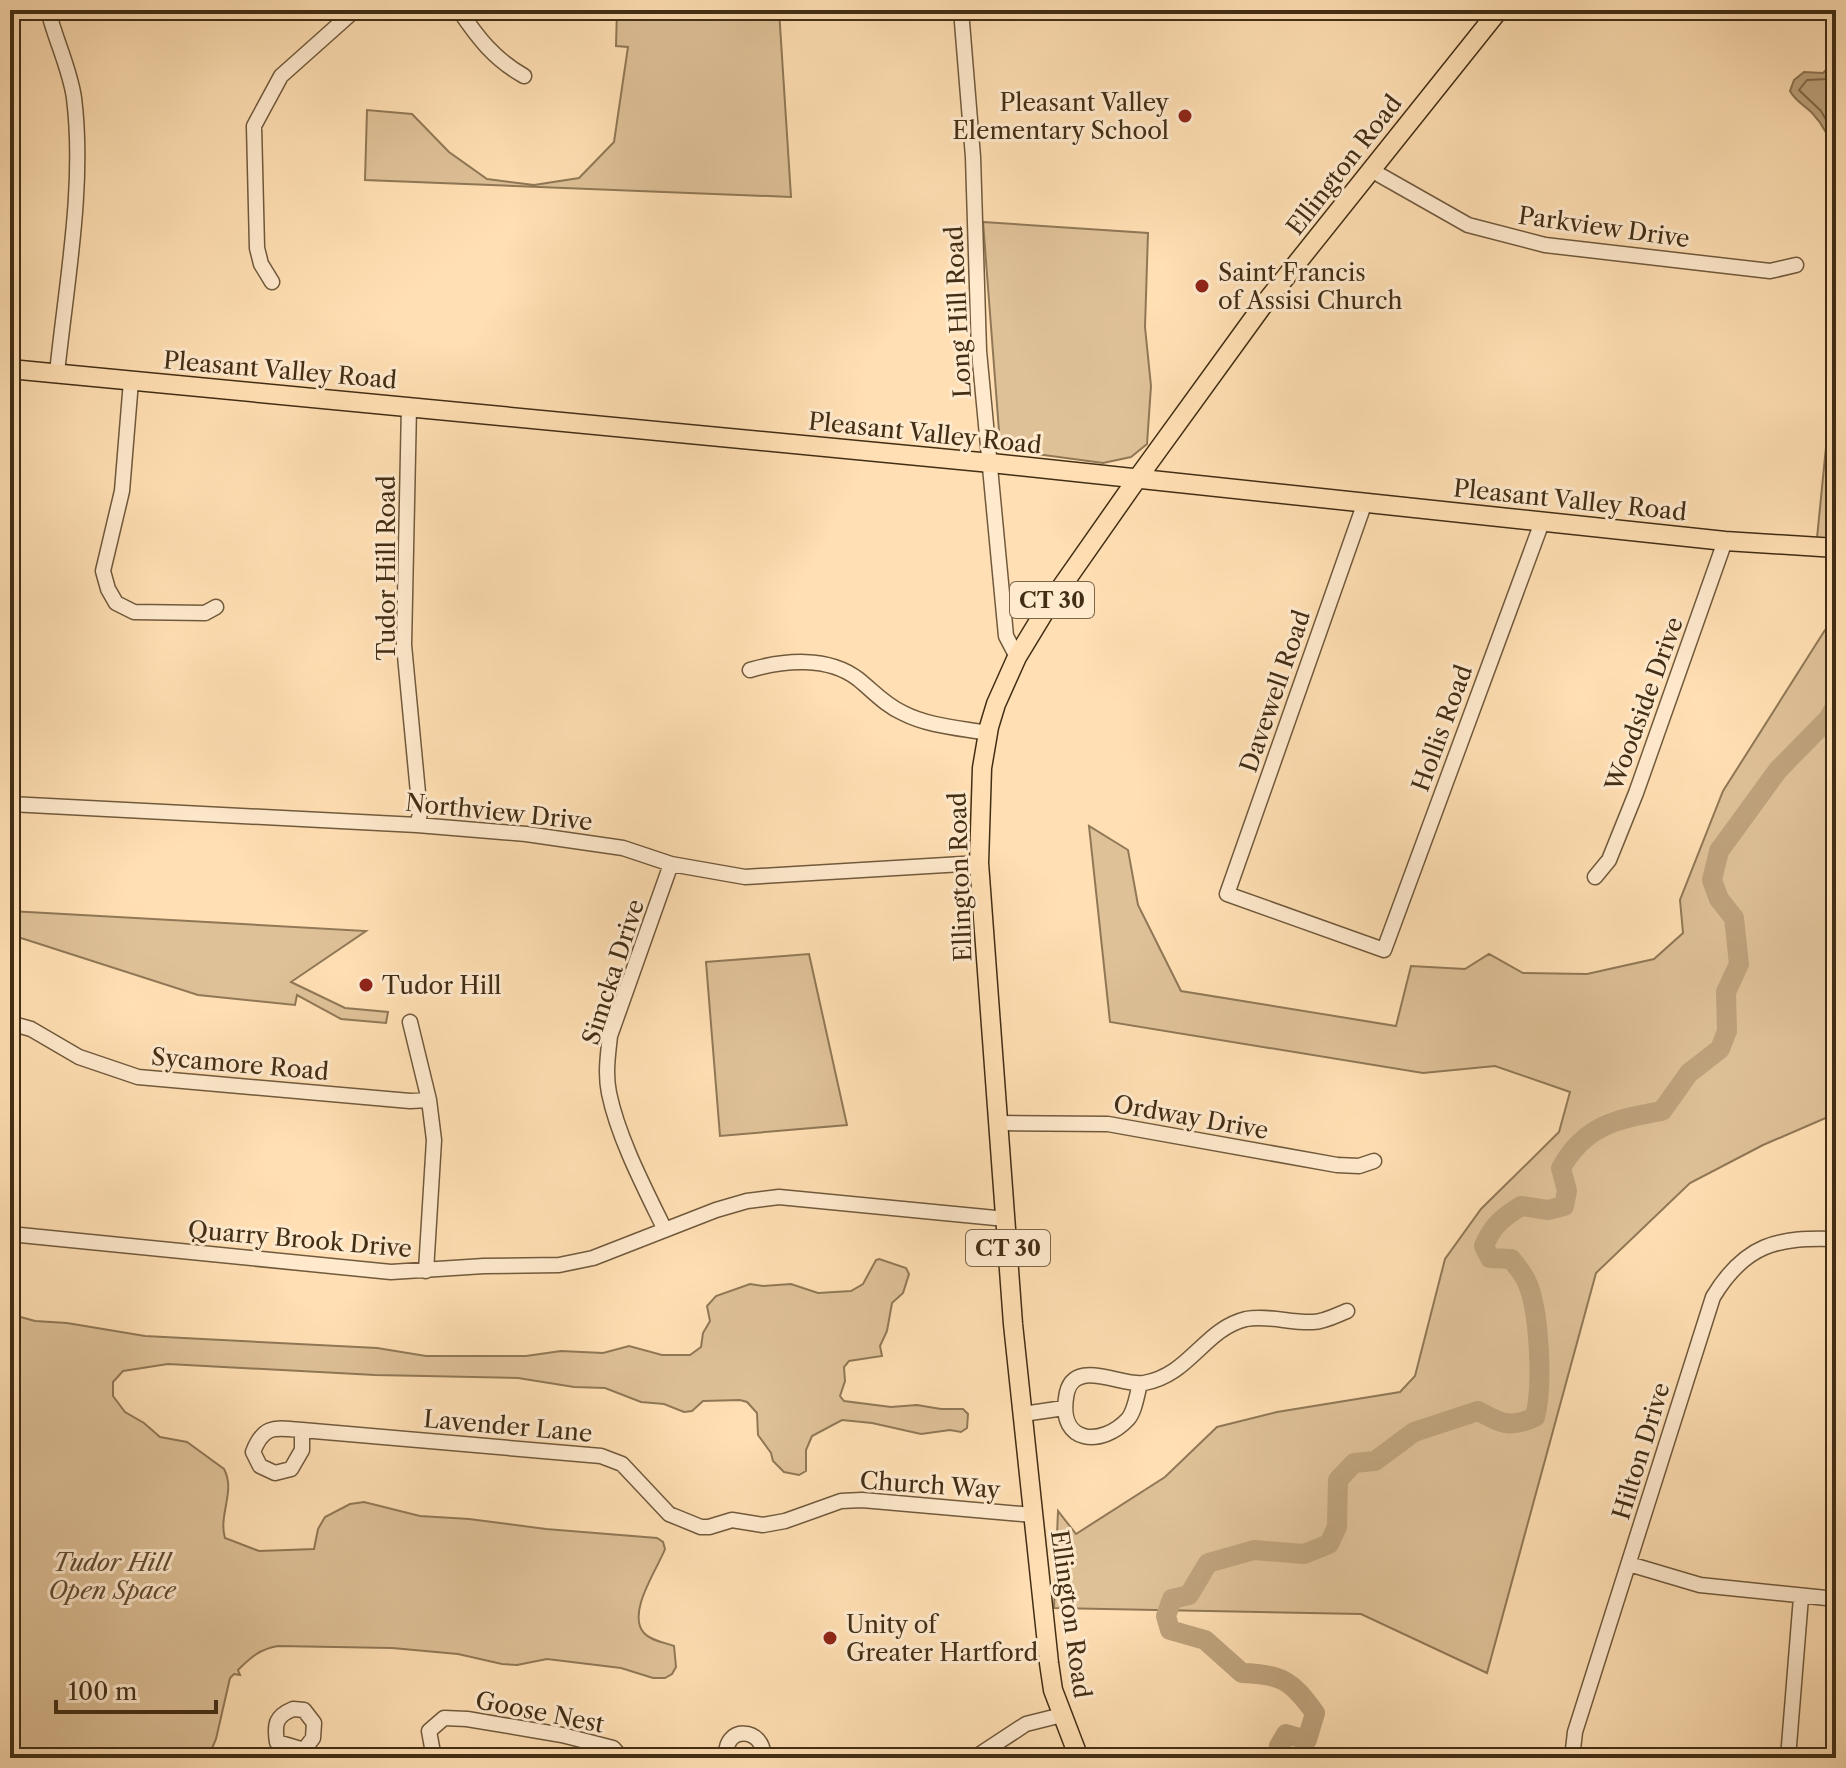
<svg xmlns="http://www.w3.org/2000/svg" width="1846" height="1768" font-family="'Libre Caslon Text',serif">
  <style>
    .green { fill: #dfc198; stroke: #907856; stroke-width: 2 }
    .water { fill: #bfa37d; stroke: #8d7453; stroke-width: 2 }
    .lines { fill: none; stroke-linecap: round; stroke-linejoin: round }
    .shore { stroke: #806849; stroke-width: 2 }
    .river { stroke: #bfa37d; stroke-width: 20 }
    .minor-casing { stroke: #715a3c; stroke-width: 17 }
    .major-casing { stroke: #422e15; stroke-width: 21 }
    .minor { stroke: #ffeace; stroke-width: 14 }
    .major { stroke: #ffdfb3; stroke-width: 18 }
    .poi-dot { fill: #8f2418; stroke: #ffeace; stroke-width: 3 }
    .labels { text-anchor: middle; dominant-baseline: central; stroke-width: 6; stroke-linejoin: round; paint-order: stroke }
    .shield { fill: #ffeace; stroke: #7b664c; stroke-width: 2 }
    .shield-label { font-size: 22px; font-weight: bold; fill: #422e15 }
    .poi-label { font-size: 24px; fill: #422e15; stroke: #ffeace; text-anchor: start }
    .street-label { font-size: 24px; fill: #422e15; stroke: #ffeace }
    .park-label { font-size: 24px; font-style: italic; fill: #614b2f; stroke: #ffeace }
  </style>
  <rect width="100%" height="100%" fill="#ffdfb3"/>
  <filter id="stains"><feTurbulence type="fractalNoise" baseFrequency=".0025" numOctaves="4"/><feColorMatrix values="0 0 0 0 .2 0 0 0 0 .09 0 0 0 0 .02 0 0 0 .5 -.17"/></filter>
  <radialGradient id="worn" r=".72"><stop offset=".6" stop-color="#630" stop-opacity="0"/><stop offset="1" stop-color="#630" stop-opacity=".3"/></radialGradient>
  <path class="green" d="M 617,10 L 779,10 L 791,197 L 365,180 L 367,110 L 412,114 L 449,152 L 487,179 L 534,185 L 579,178 L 614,142 L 628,47 L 616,46 Z
    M 983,222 L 1148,233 L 1145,327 L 1151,386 L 1147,444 L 1131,457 L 1103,463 L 1006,450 L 1000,444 Z
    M 1827,437 L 1836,437 L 1836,540 L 1817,538 Z
    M 1836,626 L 1836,1085 L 1828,1117 L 1763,1145 L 1690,1183 L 1596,1273 L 1487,1673 L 1361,1614 L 1054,1608 L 1058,1511 L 1076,1534 L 1165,1477 L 1217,1427 L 1277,1412 L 1400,1392 L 1415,1376 L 1445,1259 L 1481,1209 L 1559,1132 L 1570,1092 L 1495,1066 L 1423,1073 L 1110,1022 L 1089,826 L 1128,850 L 1138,905 L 1181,991 L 1396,1026 L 1411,966 L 1465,969 L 1489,954 L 1523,973 L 1587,974 L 1654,959 L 1683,933 L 1680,900 L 1723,791 L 1825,630 Z
    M 10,911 L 366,931 L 291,982 L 345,1008 L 388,1012 L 386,1023 L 341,1019 L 297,995 L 295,1005 L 198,995 L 21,938 L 10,937 Z
    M 809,954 L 847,1125 L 720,1136 L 706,962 Z
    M 879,1259 L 906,1268 L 909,1274 L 903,1293 L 892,1303 L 887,1331 L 880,1346 L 882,1356 L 849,1361 L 844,1367 L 845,1381 L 840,1396 L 844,1401 L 891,1407 L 917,1405 L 941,1409 L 963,1409 L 968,1414 L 967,1428 L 961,1432 L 950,1430 L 921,1434 L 872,1423 L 842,1420 L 812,1436 L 806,1450 L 806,1471 L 799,1475 L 784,1472 L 773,1461 L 771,1453 L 758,1435 L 757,1413 L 747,1402 L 740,1400 L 703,1401 L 692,1411 L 684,1412 L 664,1404 L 641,1402 L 605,1388 L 574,1387 L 518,1378 L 375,1375 L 168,1364 L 123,1371 L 113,1382 L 113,1396 L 125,1412 L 144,1423 L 160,1437 L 187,1442 L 224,1469 C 236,1491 218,1515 225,1538 L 259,1551 L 314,1549 L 318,1529 L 325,1517 L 350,1504 L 364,1502 L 420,1516 L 469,1519 L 546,1529 L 657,1538 L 663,1542 L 665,1549 C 658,1568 626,1613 644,1633 C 651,1641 664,1642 674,1646 L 676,1667 L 672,1674 L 665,1678 L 653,1678 L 621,1668 L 547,1659 L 517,1665 L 502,1664 L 458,1654 L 392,1648 L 278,1646 C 260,1649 251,1657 238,1670 L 240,1675 L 234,1674 L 230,1678 L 216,1739 L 208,1758 L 10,1758 L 10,1314 L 35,1321 L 67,1323 L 145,1336 L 377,1348 L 426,1356 L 526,1356 L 561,1351 L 603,1353 L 629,1346 L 662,1355 L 690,1355 L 701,1347 L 703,1333 L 710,1321 L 707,1306 L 716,1296 L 750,1284 L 763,1286 L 791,1284 L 818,1293 L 851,1291 L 863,1284 L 876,1260 Z"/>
  <path class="water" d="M 1834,53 L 1836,53 L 1836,213 L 1830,200 C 1843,174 1833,135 1813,114 C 1806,106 1796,102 1790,91 L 1794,80 L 1804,72 L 1823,73 L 1827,69 Z"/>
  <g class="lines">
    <path class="shore" d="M 1836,68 L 1827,79 L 1807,80 L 1799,90 L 1821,111 L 1836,137"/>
    <path class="river" d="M 1287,1758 L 1279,1746 L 1286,1734 L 1307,1740 L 1315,1713 C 1292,1681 1282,1674 1242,1673 L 1205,1640 L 1170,1630 L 1166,1616 L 1172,1599 L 1189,1595 L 1208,1563 L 1254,1550 L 1304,1554 L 1329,1544 L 1337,1527 L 1338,1480 L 1354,1463 L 1375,1461 L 1414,1432 L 1478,1411 C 1501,1423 1509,1429 1535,1417 C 1543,1387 1540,1309 1526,1280 C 1522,1272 1516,1265 1511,1259 L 1490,1258 L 1484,1246 C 1492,1226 1503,1217 1521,1206 L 1548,1210 L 1564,1206 L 1567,1191 L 1561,1168 C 1585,1125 1617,1119 1662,1111 L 1689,1073 L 1720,1049 L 1727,1031 L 1726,992 L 1739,964 L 1734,918 L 1719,899 L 1712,880 L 1719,851 L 1778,770 L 1829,718 L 1836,705"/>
    <defs>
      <path id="minor" d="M 48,10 C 55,39 70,69 74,98 C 85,186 66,285 57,373
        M 459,10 C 478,38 494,59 524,76
        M 961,10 L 973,157 L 979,351 L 1006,636 L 1017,657
        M 1371,170 L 1468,225 L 1545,245 L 1770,271 L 1796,265
        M 272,282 L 261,264 L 257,248 L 254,126 L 281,76 L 355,10
        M 131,381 L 122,491 L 103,571 L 108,589 L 116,603 L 134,612 L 205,613 L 216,607
        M 409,406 L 404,645 L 420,814 L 417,825
        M 1365,502 L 1227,894 L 1384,950 L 1542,522
        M 750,670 C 784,660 828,656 858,679 C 873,691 885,705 903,713 C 928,726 960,728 988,733
        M 10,804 L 417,825 L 526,834 L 623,848 L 671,864 L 745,877 L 979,863
        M 1595,877 L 1609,860 L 1636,793 L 1725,541
        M 410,1022 L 429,1100 L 434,1140 L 426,1271
        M 10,1023 L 31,1029 L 79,1057 L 138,1077 L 410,1101 L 429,1100
        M 999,1123 L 1108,1124 L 1337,1165 L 1359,1166 L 1374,1161
        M 664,1228 C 644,1187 618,1137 609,1093 C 605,1074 608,1054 610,1036 L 671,864
        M 10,1234 L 391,1272 L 484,1266 L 559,1265 L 593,1258 L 716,1210 L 747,1201 L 779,1197 L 1006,1219
        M 1140,1384 C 1137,1394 1135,1411 1128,1419 C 1102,1447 1059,1444 1066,1398 C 1071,1355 1121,1387 1144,1383 C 1190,1375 1204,1329 1246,1319 C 1268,1315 1290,1323 1313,1322 C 1324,1322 1337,1315 1347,1311
        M 1023,1414 L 1064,1408
        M 302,1430 L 302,1450 L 291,1469 L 275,1473 L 260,1466 L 253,1452 C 264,1424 275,1428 302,1430 L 601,1456 L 622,1464 L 669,1514 L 701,1527 L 709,1527 L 732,1520 L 763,1525 L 785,1521 L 841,1501 L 862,1500 L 1033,1515
        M 1629,1564 L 1700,1585 L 1836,1599
        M 293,1709 L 304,1710 L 314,1723 L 313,1738 L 304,1750 L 277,1742 C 274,1724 276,1716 293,1709 Z
        M 434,1758 L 429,1731 L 444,1718 L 467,1719 L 562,1735 L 613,1748 L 622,1758
        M 727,1758 C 721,1725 766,1726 763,1758
        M 974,1758 L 1026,1724 L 1062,1715
        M 1572,1758 L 1575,1732 L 1713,1297 C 1745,1244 1777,1237 1836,1239
        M 1788,1758 L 1801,1597"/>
      <path id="major" d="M 10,369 L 991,463 L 1725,541 L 1836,548
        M 1079,1758 L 1053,1690 L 1049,1663 L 1013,1324 L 979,863 L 982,768 L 989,727 L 996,704 L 1017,657 L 1048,606 L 1137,479 L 1261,308 L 1499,10"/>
    </defs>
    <use href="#minor" class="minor-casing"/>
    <use href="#major" class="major-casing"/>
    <use href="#minor" class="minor"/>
    <use href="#major" class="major"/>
  </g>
  <g class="poi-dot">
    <circle cx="1185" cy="116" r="8"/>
    <circle cx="1202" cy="286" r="8"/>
    <circle cx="366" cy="985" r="8"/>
    <circle cx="830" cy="1638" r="8"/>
  </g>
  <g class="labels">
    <g class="shield">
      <rect x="1010" y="582" width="84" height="36" rx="6"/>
      <rect x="966" y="1230" width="84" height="36" rx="6"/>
    </g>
    <g class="shield-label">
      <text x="1052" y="600">CT 30</text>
      <text x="1008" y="1248">CT 30</text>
    </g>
    <g class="poi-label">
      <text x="1169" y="102" text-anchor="end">Pleasant Valley<tspan x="1169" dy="28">Elementary School</tspan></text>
      <text x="1218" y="272">Saint Francis<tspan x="1218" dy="28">of Assisi Church</tspan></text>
      <text x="382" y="985">Tudor Hill</text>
      <text x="846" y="1624">Unity of<tspan x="846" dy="28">Greater Hartford</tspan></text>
    </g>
    <g class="street-label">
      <text transform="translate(1344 165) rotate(-52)">Ellington Road</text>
      <text transform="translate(1604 227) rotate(8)">Parkview Drive</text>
      <text transform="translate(958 312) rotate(-93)">Long Hill Road</text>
      <text transform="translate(280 370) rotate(5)">Pleasant Valley Road</text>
      <text transform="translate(925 433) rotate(6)">Pleasant Valley Road</text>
      <text transform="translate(1570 500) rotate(6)">Pleasant Valley Road</text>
      <text transform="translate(386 568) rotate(-90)">Tudor Hill Road</text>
      <text transform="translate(1275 691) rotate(-71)">Davewell Road</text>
      <text transform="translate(1644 704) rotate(-70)">Woodside Drive</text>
      <text transform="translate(1442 728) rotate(-70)">Hollis Road</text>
      <text transform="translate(499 812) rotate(6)">Northview Drive</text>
      <text transform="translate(960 877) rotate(-92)">Ellington Road</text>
      <text transform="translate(613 972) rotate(-72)">Simcka Drive</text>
      <text transform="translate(240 1064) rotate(5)">Sycamore Road</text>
      <text transform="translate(1191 1117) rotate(10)">Ordway Drive</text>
      <text transform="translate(300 1239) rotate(5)">Quarry Brook Drive</text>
      <text transform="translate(508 1426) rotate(5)">Lavender Lane</text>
      <text transform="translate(1641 1451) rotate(-73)">Hilton Drive</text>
      <text transform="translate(930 1485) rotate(4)">Church Way</text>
      <text transform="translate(1071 1614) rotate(82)">Ellington Road</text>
      <text transform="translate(540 1712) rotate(11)">Goose Nest</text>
    </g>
    <g class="park-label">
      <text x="112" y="1562">Tudor Hill<tspan x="112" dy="28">Open Space</tspan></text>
    </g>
  </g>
  <rect width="1846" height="1768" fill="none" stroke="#ffdfb3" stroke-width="40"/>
  <rect x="12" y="12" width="1822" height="1744" fill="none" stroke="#422e15" stroke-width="4"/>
  <rect x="20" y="20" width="1806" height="1728" fill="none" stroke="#422e15" stroke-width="2"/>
  <path d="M56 1700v12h160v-12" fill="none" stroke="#422e15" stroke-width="4"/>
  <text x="68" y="1700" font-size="24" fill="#422e15" stroke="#ffeace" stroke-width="6" paint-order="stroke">100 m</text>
  <rect width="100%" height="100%" filter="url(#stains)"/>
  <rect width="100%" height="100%" fill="url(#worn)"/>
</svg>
